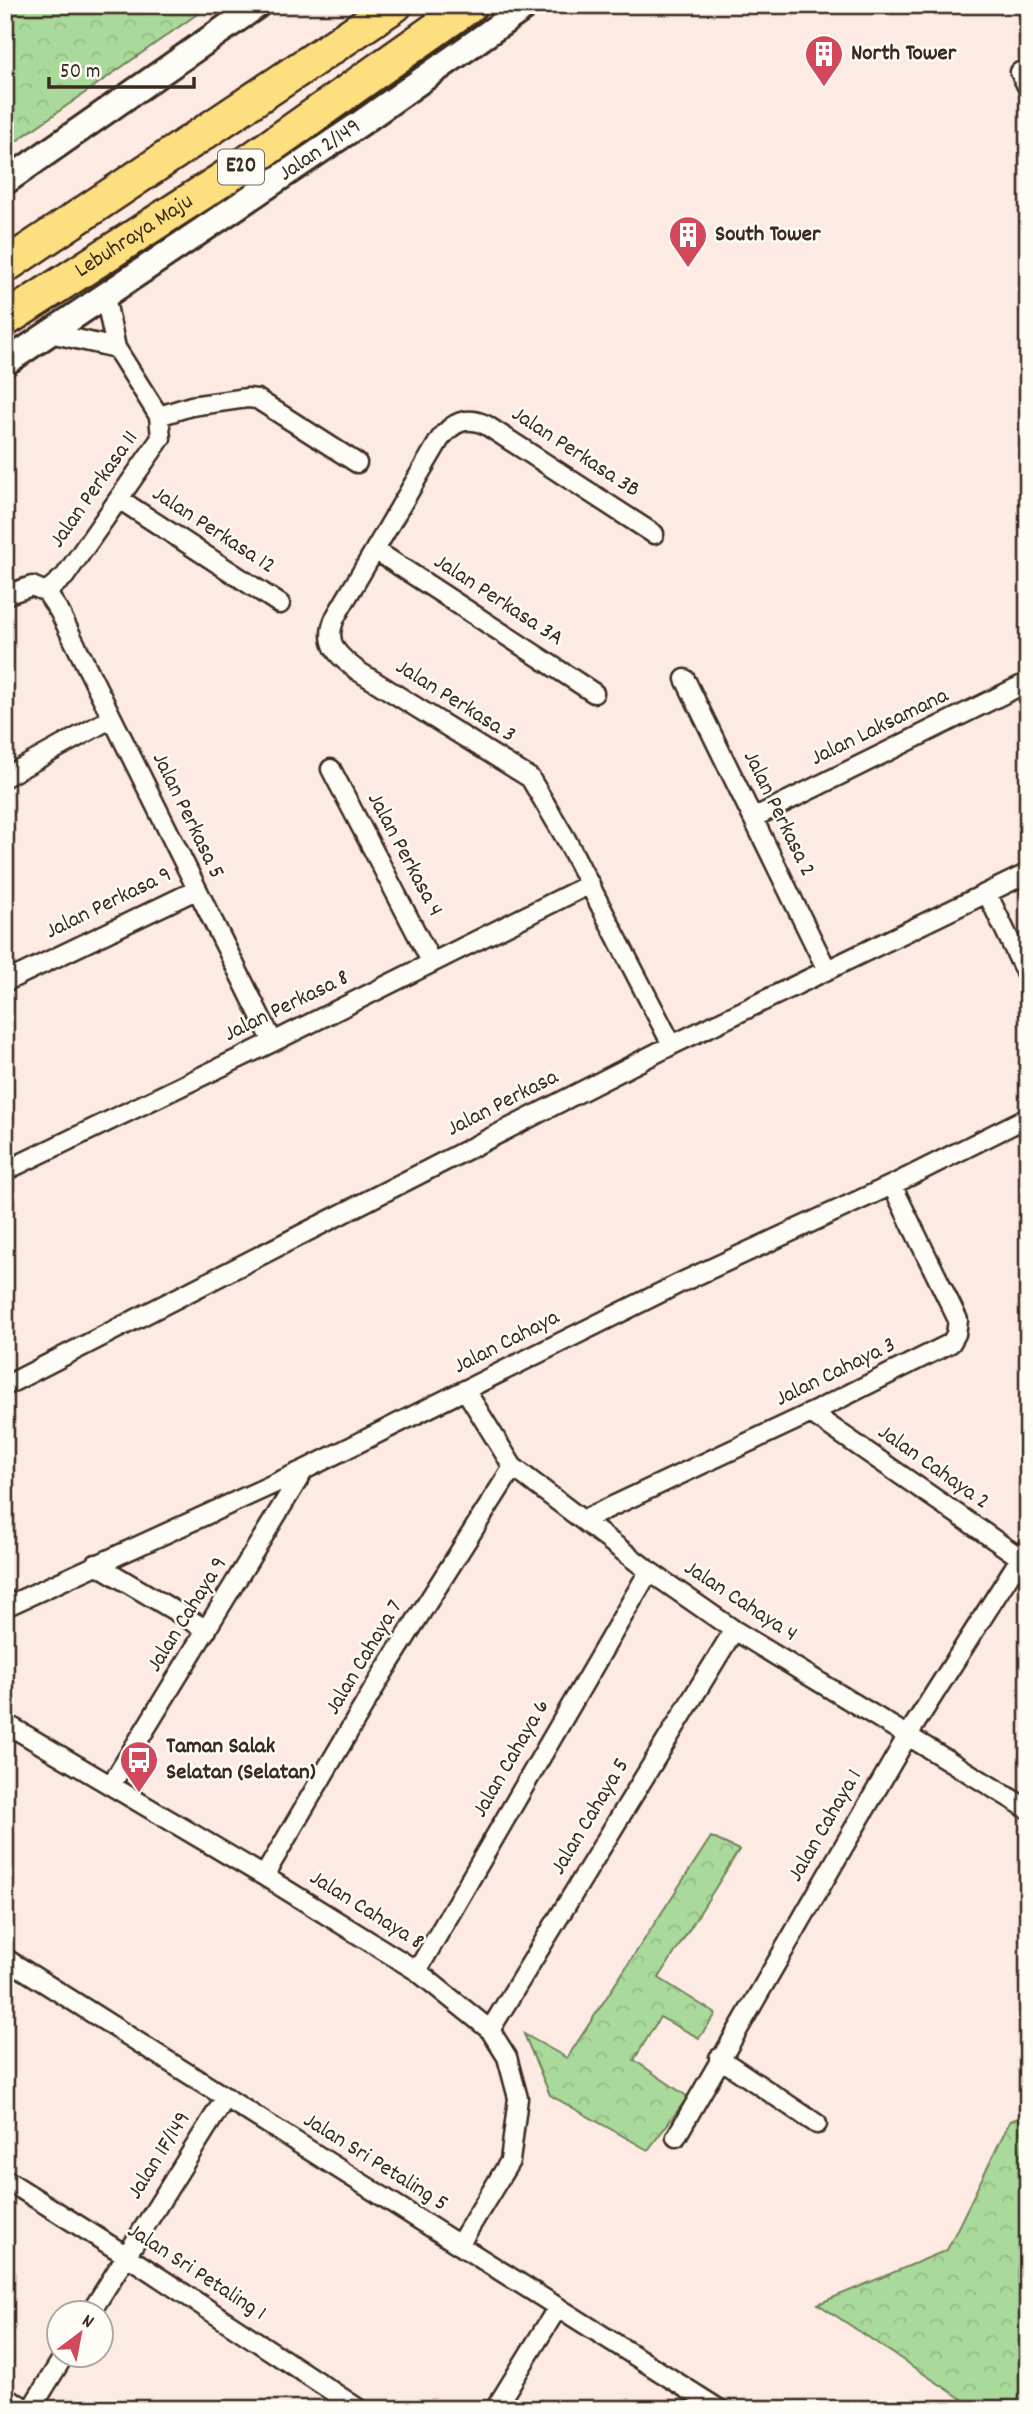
<svg xmlns="http://www.w3.org/2000/svg" width="1033" height="2414" font-family="Dekko,sans-serif">
  <style>
    .forest { fill: url(#forest-crowns); stroke: #72825c; stroke-width: 2 }
    .lines { fill: none; stroke-linecap: round; stroke-linejoin: round }
    .minor-casing { stroke: #3b2a1e; stroke-width: 23 }
    .secondary-casing { stroke: #3b2a1e; stroke-width: 30 }
    .motorway-casing { stroke: #3b2a1e; stroke-width: 38 }
    .minor { stroke: #fdfcf7; stroke-width: 18 }
    .secondary { stroke: #fdfcf7; stroke-width: 24 }
    .motorway { stroke: #fddf80; stroke-width: 33 }
    .labels { text-anchor: middle; dominant-baseline: central; stroke-width: 5; stroke-linejoin: round; paint-order: stroke }
    .shield { fill: #fdfcf7; stroke: #75695f; stroke-width: 2 }
    .shield-label { font-size: 21px; font-weight: bold; fill: #3b2a1e }
    .poi-label { font-size: 23px; font-weight: bold; fill: #3b2a1e; stroke: #fdfcf7; text-anchor: start }
    .street-label { font-size: 23px; fill: #3b2a1e; stroke: #fdfcf7 }
  </style>
  <defs>
    <pattern id="forest-crowns" width="20" height="18" patternUnits="userSpaceOnUse" patternTransform="scale(1.75)"><rect width="20" height="18" fill="#a9da9b"/><path d="M2 6a3 3 0 1 1 6 0M12 15a3 3 0 1 1 6 0" fill="none" stroke="#92bb85"/></pattern>
  </defs>
  <rect width="100%" height="100%" fill="#fdebe3"/>
  <filter id="ink" filterUnits="userSpaceOnUse"><feTurbulence type="fractalNoise" baseFrequency=".0143" numOctaves="2"/><feDisplacementMap in="SourceGraphic" scale="14" xChannelSelector="R" yChannelSelector="G"/><feConvolveMatrix kernelMatrix="1 2 1 2 8 2 1 2 1" color-interpolation-filters="sRGB"/></filter>
  <g filter="url(#ink)">
    <path class="forest" d="M 5,5 L 210,5 L 5,149 Z
      M 711,1837 L 739,1850 L 659,1978 L 716,2014 L 699,2038 L 660,2017 L 634,2060 L 688,2097 L 648,2150 L 550,2095 L 524,2034 L 567,2058 Z
      M 1028,2114 L 1028,2409 L 977,2409 L 818,2304 L 947,2250 L 1010,2121 Z"/>
    <g class="lines">
      <defs>
        <path id="minor" d="M 1020,72 L 1028,88
          M 50,333 L 116,348 L 105,296
          M 159,416 L 191,406 L 247,398 L 257,399 L 357,463
          M 119,499 L 280,604
          M 654,534 L 486,425 C 466,416 453,422 440,439 L 336,616 C 323,643 337,655 358,671 L 530,778 L 566,839 L 672,1045
          M 375,550 L 594,693
          M 46,592 L 59,611 L 273,1042
          M 5,595 L 32,586 L 46,592 L 65,576 L 161,438 L 159,416 L 116,348
          M 685,679 L 827,970
          M 331,769 L 432,963
          M 5,777 L 112,718
          M 753,818 L 1028,682
          M 987,893 L 1028,978
          M 5,982 L 196,890
          M 5,1171 L 273,1042 L 590,884
          M 5,1386 L 672,1045 L 1028,873
          M 466,1391 L 513,1467 L 649,1571 L 734,1630 L 1028,1809
          M 811,1413 L 1028,1563
          M 583,1520 L 811,1413 L 951,1343 L 956,1334 L 958,1320 L 892,1185
          M 96,1564 L 207,1630
          M 5,1607 L 304,1470 L 682,1282 L 892,1185 L 1028,1117
          M 5,1723 L 264,1876 L 417,1971 L 490,2030 L 507,2057 L 518,2098 L 510,2161 L 459,2245
          M 111,1785 L 304,1470
          M 264,1876 L 383,1673 L 513,1467
          M 5,1958 L 719,2409
          M 417,1971 L 649,1571
          M 490,2030 L 734,1630
          M 719,2058 L 817,2124
          M 676,2137 L 908,1735 L 1028,1546
          M 5,2179 L 127,2256 L 359,2409
          M 91,2312 L 226,2097
          M 5,2396 L 26,2409
          M 31,2409 L 65,2354
          M 495,2409 L 558,2307"/>
        <g id="secondary">
          <path d="M 5,182 L 258,5"/>
          <path id="s1" d="M 5,363 L 361,123 L 528,5"/>
        </g>
        <g id="motorway">
          <path d="M 5,266 L 395,5"/>
          <path id="s2" d="M 5,320 L 234,172 L 470,5"/>
        </g>
      </defs>
      <use href="#minor" class="minor-casing"/>
      <use href="#secondary" class="secondary-casing"/>
      <use href="#motorway" class="motorway-casing"/>
      <use href="#minor" class="minor"/>
      <use href="#secondary" class="secondary"/>
      <use href="#motorway" class="motorway"/>
    </g>
  </g>
  <defs>
    <symbol id="building-pin" viewBox="-11 -11 22 30"><path d="M0 17L-7.5 6A9.5 9.5 0 1 1 7.5 6Z" fill="#d1495b" stroke="#fdfcf7"/><path d="M-4-6H4V6H1V3H-1V6H-4ZM-2.5-4.3h1.7v1.8h-1.7ZM.8-4.3h1.7v1.8H.8ZM-2.5-1h1.7V.8h-1.7ZM.8-1h1.7V.8H.8Z" fill="#fff"/></symbol>
    <symbol id="bus-pin" viewBox="-11 -11 22 30"><path d="M0 17L-7.5 6A9.5 9.5 0 1 1 7.5 6Z" fill="#d1495b" stroke="#fdfcf7"/><path d="M-5-6H5V4H4V6H2V4H-2V6H-4V4H-5ZM-3.5-4V0h7V-4ZM-3.5 1.2v1.5H-2V1.2ZM2 1.2v1.5H3.5V1.2Z" fill="#fff"/></symbol>
  </defs>
  <g fill-rule="evenodd">
    <use href="#building-pin" x="802" y="32" width="44" height="60"/>
    <use href="#building-pin" x="666" y="213" width="44" height="60"/>
    <use href="#bus-pin" x="117" y="1738" width="44" height="60"/>
  </g>
  <g class="labels">
    <rect class="shield" x="218" y="149.5" width="46" height="35" rx="5"/>
    <g class="shield-label">
      <text x="241" y="167">E20</text>
    </g>
    <g class="poi-label">
      <text x="851" y="54">North Tower</text>
      <text x="715" y="235">South Tower</text>
      <text x="166" y="1747">Taman Salak<tspan x="166" dy="26">Selatan (Selatan)</tspan></text>
    </g>
    <g class="street-label">
      <text stroke="none"><textPath href="#s1" startOffset="380">Jalan 2/149</textPath></text>
      <text stroke="none"><textPath href="#s2" startOffset="154">Lebuhraya Maju</textPath></text>
      <text transform="translate(575 453) rotate(33)">Jalan Perkasa 3B</text>
      <text transform="translate(95 490) rotate(-55)">Jalan Perkasa 11</text>
      <text transform="translate(213 531) rotate(33)">Jalan Perkasa 12</text>
      <text transform="translate(498 601) rotate(33)">Jalan Perkasa 3A</text>
      <text transform="translate(455 702) rotate(32)">Jalan Perkasa 3</text>
      <text transform="translate(880 728) rotate(-26)">Jalan Laksamana</text>
      <text transform="translate(778 814) rotate(64)">Jalan Perkasa 2</text>
      <text transform="translate(187 816) rotate(64)">Jalan Perkasa 5</text>
      <text transform="translate(404 855) rotate(62)">Jalan Perkasa 4</text>
      <text transform="translate(109 904) rotate(-26)">Jalan Perkasa 9</text>
      <text transform="translate(287 1007) rotate(-26)">Jalan Perkasa 8</text>
      <text transform="translate(503 1104) rotate(-27)">Jalan Perkasa</text>
      <text transform="translate(507 1343) rotate(-27)">Jalan Cahaya</text>
      <text transform="translate(836 1373) rotate(-26)">Jalan Cahaya 3</text>
      <text transform="translate(933 1468) rotate(35)">Jalan Cahaya 2</text>
      <text transform="translate(740 1602) rotate(33)">Jalan Cahaya 4</text>
      <text transform="translate(188 1615) rotate(-58)">Jalan Cahaya 9</text>
      <text transform="translate(365 1658) rotate(-59)">Jalan Cahaya 7</text>
      <text transform="translate(512 1759) rotate(-60)">Jalan Cahaya 6</text>
      <text transform="translate(591 1817) rotate(-59)">Jalan Cahaya 5</text>
      <text transform="translate(826 1826) rotate(-60)">Jalan Cahaya 1</text>
      <text transform="translate(366 1911) rotate(32)">Jalan Cahaya 8</text>
      <text transform="translate(160 2156) rotate(-58)">Jalan 1F/149</text>
      <text transform="translate(375 2163) rotate(32)">Jalan Sri Petaling 5</text>
      <text transform="translate(196 2273) rotate(33)">Jalan Sri Petaling 1</text>
    </g>
  </g>
  <rect width="1033" height="2414" fill="none" stroke="#fdfcf7" stroke-width="28"/>
  <rect x="14" y="14" width="1005" height="2386" fill="none" stroke="#3b2a1e" stroke-width="2.5" filter="url(#ink)"/>
  <g transform="translate(80 2334) rotate(32)"><circle r="33" fill="#fdfcf7" stroke="#afa8a0" stroke-width="2"/>
  <path d="M0-5L12 26L0 18L-12 26Z" fill="#d1495b"/>
  <text y="-10" font-size="19" font-weight="bold" text-anchor="middle" fill="#3b2a1e">N</text>
  </g>
  <path d="M49 77v10h145v-10" fill="none" stroke="#3b2a1e" stroke-width="3.5"/>
  <text x="60" y="77" font-size="21" fill="#3b2a1e" stroke="#fdfcf7" stroke-width="5" paint-order="stroke">50 m</text>
</svg>
